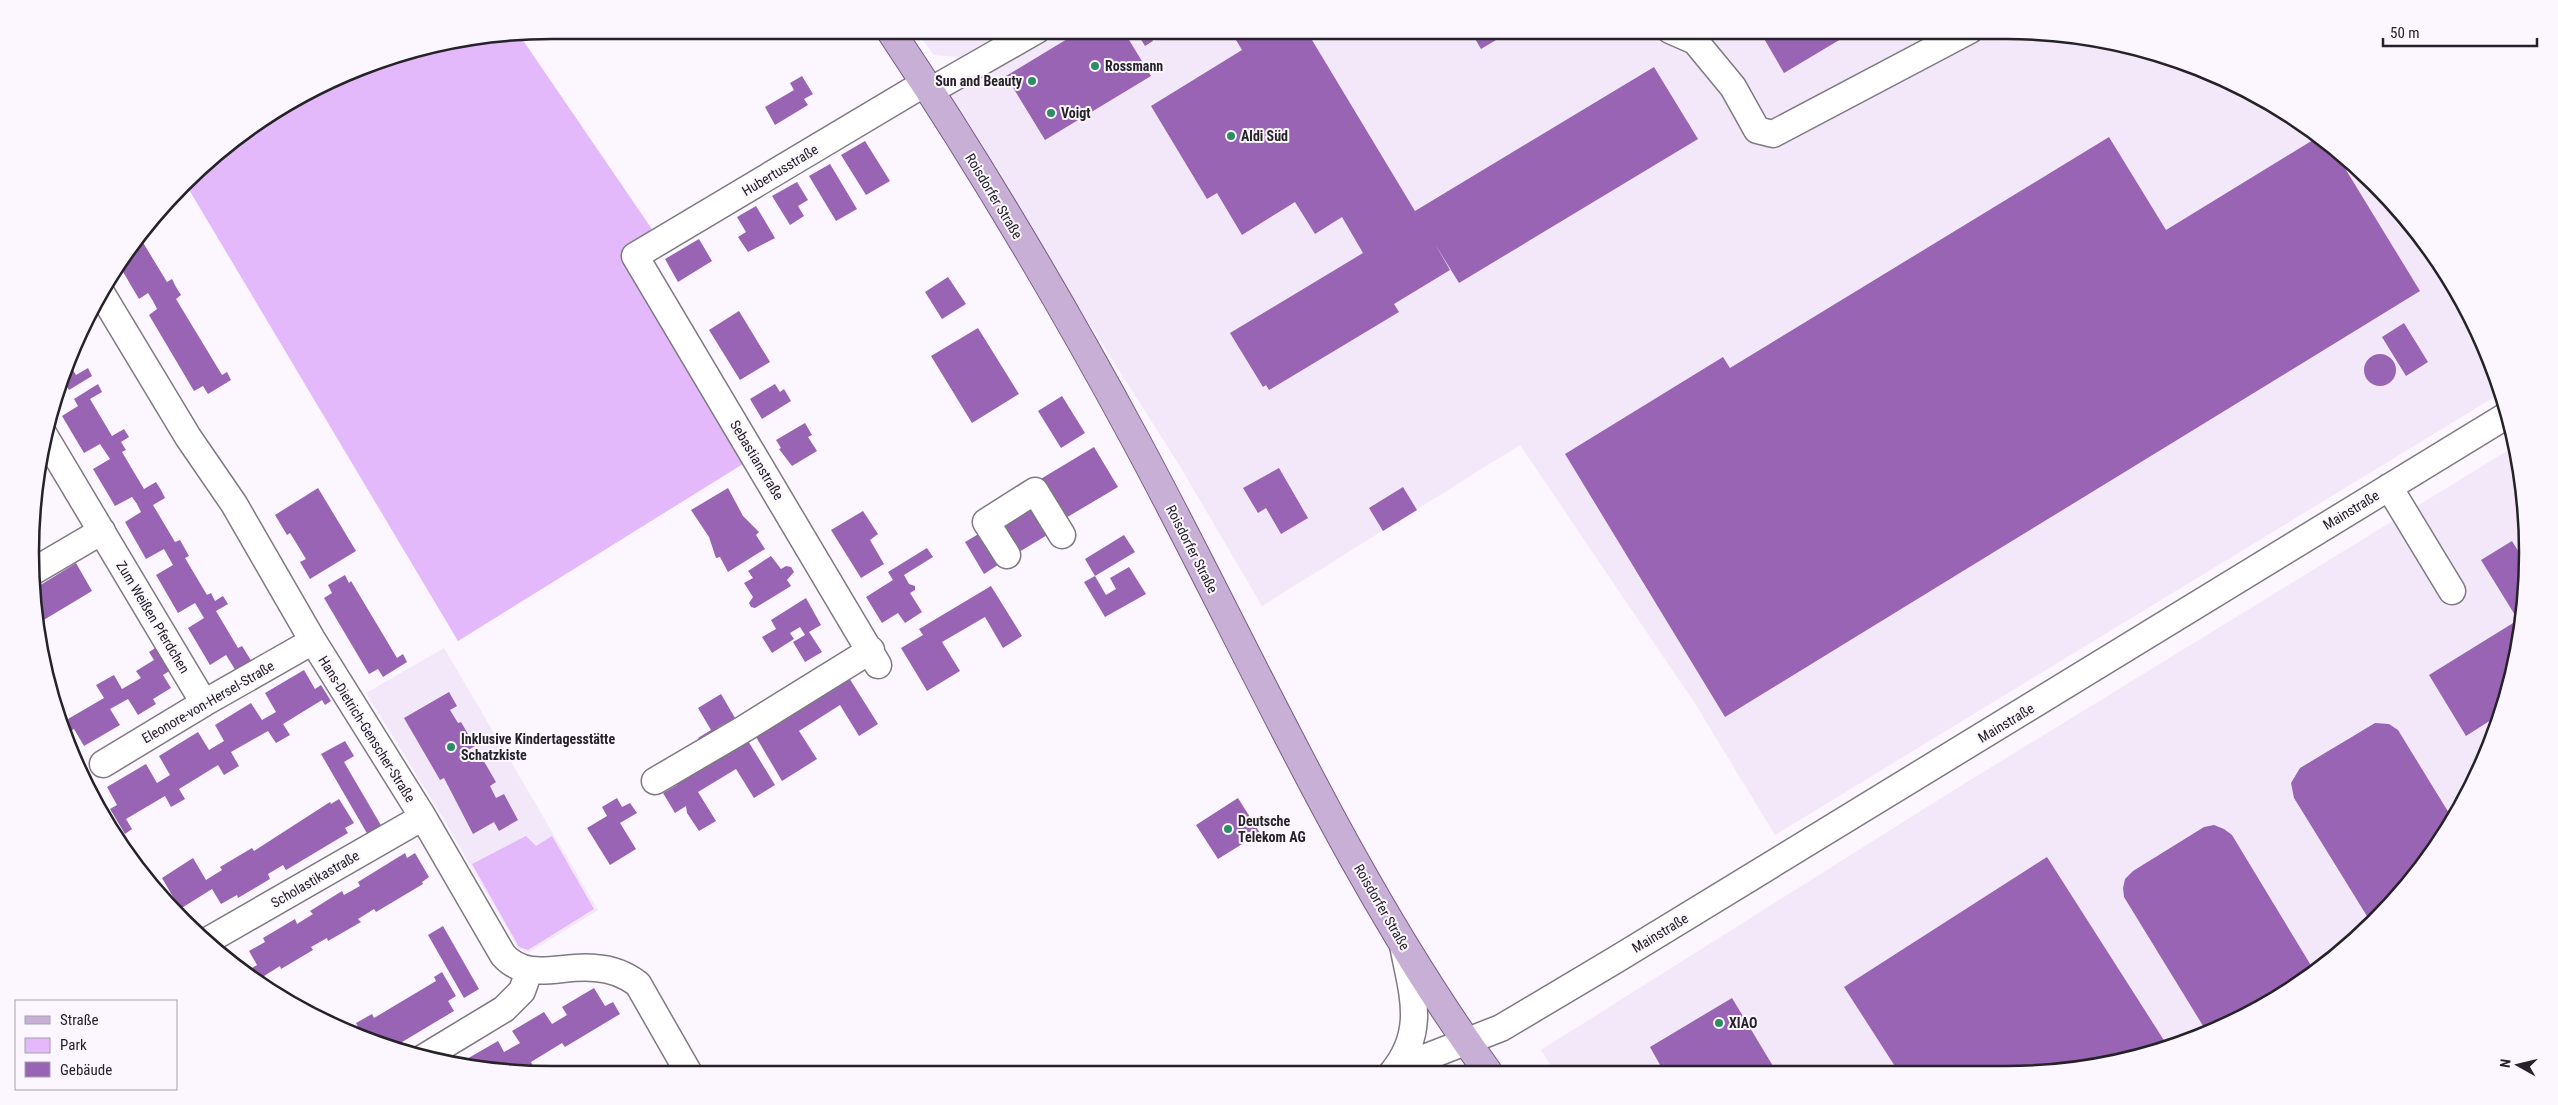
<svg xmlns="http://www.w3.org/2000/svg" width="2558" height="1105" font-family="'Roboto Condensed',sans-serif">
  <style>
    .built { fill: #f3e8f9 }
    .green { fill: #e4b9fc }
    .building { fill: #9864b3 }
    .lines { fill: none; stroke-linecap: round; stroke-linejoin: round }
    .minor-casing { stroke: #7f7982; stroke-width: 29 }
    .major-casing { stroke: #785b87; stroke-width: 30 }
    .minor { stroke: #fff; stroke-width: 26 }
    .major { stroke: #c8afd6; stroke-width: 28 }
    .poi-dot { fill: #2b8d66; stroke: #fbf6ff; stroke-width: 2 }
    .labels { text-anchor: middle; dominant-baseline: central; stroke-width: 4; stroke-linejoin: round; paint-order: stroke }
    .poi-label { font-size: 14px; font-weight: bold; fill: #252327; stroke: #fbf6ff; text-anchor: start }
    .street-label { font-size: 14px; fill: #252327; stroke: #fbf6ff }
    .rim { fill: none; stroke: #252327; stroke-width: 2.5 }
  </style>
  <rect width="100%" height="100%" fill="#fbf6ff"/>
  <path class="built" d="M 915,30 L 1013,30 L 967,58 L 934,55 Z
    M 1053,30 L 2006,30 L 2107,40 L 2174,58 L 2267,100 L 2350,160 L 2420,235 L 2474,322 L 2501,393 L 1775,835 L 1696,705 L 1520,445 L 1262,606 L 1178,463 L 1050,262 L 947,90 Z
    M 2515,446 L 2527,519 L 2523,621 L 2500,721 L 2474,784 L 2420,870 L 2324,967 L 2206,1035 L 2074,1070 L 1555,1072 L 1541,1050 L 1946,795 Z
    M 444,648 L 598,910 L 528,953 L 518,948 L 443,818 L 366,693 Z"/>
  <path class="green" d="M 518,33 L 660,241 L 635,256 L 632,279 L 751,459 L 458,641 L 185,183 L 208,159 L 231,143 L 271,121 L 316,89 L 384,58 L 451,40 Z
    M 526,836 L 536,846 L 552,836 L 594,909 L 528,950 L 519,947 L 472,864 Z"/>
  <path class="building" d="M 1082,30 L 1123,30 L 1151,76 L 1045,140 L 1006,76 Z
    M 1135,30 L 1157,30 L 1149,35 L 1153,41 L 1145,46 Z
    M 1230,30 L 1306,30 L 1415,211 L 1654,67 L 1698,139 L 1459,283 L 1435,244 L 1450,270 L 1394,304 L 1399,312 L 1269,390 L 1266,385 L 1263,387 L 1230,333 L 1363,253 L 1342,217 L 1315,234 L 1295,202 L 1242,235 L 1217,193 L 1207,199 L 1151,106 L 1242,50 Z
    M 1470,30 L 1513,30 L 1481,49 Z
    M 1759,30 L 1849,30 L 1851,33 L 1784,73 Z
    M 802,76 L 813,94 L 804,99 L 808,105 L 775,125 L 765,107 L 794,90 L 790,83 Z
    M 2109,137 L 2166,230 L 2318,137 L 2332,147 L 2420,291 L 1725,717 L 1565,454 L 1723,357 L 1730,368 Z
    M 865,141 L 890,181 L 866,195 L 841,155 Z
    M 830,164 L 857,209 L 836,221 L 809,176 Z
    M 797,182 L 808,200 L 798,206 L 804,216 L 790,225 L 772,196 Z
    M 756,206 L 775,238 L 748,252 L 738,237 L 746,232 L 737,217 Z
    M 139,236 L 167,282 L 172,279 L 176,287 L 181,295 L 176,299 L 222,375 L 227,372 L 231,380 L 208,394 L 203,386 L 194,391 L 149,315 L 157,309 L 153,301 L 148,293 L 139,299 L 119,265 Z
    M 699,239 L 712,261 L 678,282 L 665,259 Z
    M 948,277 L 966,304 L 942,319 L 925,292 Z
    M 739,311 L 770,362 L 740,380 L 709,330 Z
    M 2404,323 L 2428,362 L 2406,376 L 2382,337 Z
    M 978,328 L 1019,394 L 972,423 L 931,356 Z
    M2364 370a16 16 0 1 1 32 0a16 16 0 1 1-32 0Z
    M 68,362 L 76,375 L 88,368 L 92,376 L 69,390 L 64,382 L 57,386 Z
    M 98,384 L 102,392 L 90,399 L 112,436 L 124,429 L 129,437 L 121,442 L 126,450 L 122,452 L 144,489 L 156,482 L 161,490 L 165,498 L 153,505 L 175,542 L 180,540 L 189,556 L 185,558 L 207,595 L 211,593 L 215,601 L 223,596 L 228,604 L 216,611 L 238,648 L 242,646 L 252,662 L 236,671 L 226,655 L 210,665 L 188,628 L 204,618 L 195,603 L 178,613 L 156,575 L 173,565 L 164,549 L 146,559 L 125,522 L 141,512 L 137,504 L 132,497 L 115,506 L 93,469 L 110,459 L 100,444 L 84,453 L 62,416 L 78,406 L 74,399 Z
    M 775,384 L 780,392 L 784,389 L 791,401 L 762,419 L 750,399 Z
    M 1062,396 L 1085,433 L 1061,448 L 1038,411 Z
    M 805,423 L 812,435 L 808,437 L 817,451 L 792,466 L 779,449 L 781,448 L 776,440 Z
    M 1094,447 L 1118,487 L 1064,519 L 1039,480 Z
    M 1279,468 L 1308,518 L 1281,534 L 1266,508 L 1258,513 L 1243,488 Z
    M 1403,487 L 1417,510 L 1383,531 L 1369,508 Z
    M 318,488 L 356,551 L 310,579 L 300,562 L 306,559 L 290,533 L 287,535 L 275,515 Z
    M 728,488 L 743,516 L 759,532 L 756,535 L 765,549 L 728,572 L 720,557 L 716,558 L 709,537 L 691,510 Z
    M 1030,502 L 1049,534 L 1019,552 L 1000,520 Z
    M 863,511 L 878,534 L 870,540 L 884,564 L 861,578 L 831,530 Z
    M 982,532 L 1001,563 L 984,574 L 965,542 Z
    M 1124,535 L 1135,552 L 1095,576 L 1085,559 Z
    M 2512,541 L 2525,562 L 2523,621 L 2502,713 L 2466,736 L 2429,675 L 2518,620 L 2481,560 Z
    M 927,548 L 933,557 L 904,575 L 909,584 L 915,586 L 915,590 L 910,593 L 922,612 L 905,623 L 898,613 L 882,623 L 866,597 L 893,580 L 888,572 Z
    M 771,556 L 781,569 L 786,566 L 791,567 L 794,572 L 787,580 L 791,586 L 755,608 L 751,607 L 749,603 L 753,597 L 744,583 L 753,578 L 748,571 Z
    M 76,563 L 92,591 L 37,624 L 34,589 Z
    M 1129,567 L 1146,594 L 1105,617 L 1084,582 L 1095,576 L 1106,595 L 1116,589 L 1110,578 Z
    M 345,575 L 349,583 L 351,581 L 397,658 L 403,654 L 407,662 L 383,677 L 378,669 L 369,674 L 324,598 L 332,593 L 328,585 Z
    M 991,586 L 1022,636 L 1003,648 L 985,617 L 942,642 L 960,671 L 927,691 L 901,648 L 923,635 L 919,629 Z
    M 806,598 L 821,625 L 809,632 L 822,652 L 805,662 L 793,642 L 805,635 L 800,627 L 790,633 L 794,639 L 772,653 L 762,637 L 776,629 L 771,620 Z
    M 157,647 L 171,670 L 163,675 L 171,688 L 153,699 L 156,704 L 138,715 L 128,699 L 110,709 L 120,725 L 84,746 L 74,729 L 65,734 L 55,710 L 61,706 L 68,719 L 104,698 L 96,685 L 114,675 L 122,689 L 141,678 L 136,671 L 154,660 L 149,652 Z
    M 304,670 L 315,689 L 321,685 L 331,701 L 325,705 L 322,700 L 283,724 L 290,735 L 276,743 L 268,731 L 231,752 L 239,766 L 224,775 L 218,765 L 197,778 L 179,789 L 185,799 L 171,807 L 165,796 L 126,819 L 132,829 L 125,834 L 110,809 L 117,805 L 107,787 L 146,764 L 157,783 L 170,775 L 159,756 L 198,732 L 209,750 L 224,741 L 215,725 L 251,703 L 262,720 L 276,712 L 265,693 Z
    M 846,673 L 878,724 L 859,736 L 840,705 L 799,731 L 817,759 L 782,781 L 756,737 L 778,723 L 774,717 Z
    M 449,692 L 457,706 L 450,710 L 458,723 L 461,722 L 475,746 L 468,750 L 475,762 L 482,758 L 496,782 L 490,786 L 496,798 L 504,794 L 518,820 L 499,831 L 494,822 L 473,834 L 444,778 L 440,780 L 404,718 Z
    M 721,694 L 735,718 L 717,728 L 721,735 L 703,746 L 698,738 L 711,730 L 698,708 Z
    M 2375,723 L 2389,724 L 2398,730 L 2452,818 L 2420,870 L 2370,921 L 2294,798 L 2291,783 L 2300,768 Z
    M 745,736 L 775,785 L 754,798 L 736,769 L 698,792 L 716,821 L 699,831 L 687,813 L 686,806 L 675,813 L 663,793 L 677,785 L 673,780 Z
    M 345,741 L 354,756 L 344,762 L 382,827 L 368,835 L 321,754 Z
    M 617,798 L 622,807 L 630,803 L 637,813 L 620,823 L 636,849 L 610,865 L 587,828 L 607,816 L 602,807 Z
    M 1238,798 L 1260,833 L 1218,859 L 1196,825 Z
    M 339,799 L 354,823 L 345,828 L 348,833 L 286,870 L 283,865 L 268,874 L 270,879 L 238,898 L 237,895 L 221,904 L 212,889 L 180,909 L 162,878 L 193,858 L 206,880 L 222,870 L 220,867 L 252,848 L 254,851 L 330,802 L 331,804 Z
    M 2214,825 L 2224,829 L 2232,835 L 2315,972 L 2208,1034 L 2124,897 L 2123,888 L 2125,879 L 2133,871 L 2204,827 Z
    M 405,853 L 407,858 L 415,853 L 429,877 L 422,882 L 423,884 L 376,912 L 374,909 L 358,919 L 361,922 L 328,941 L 327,938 L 311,947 L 313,950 L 281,969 L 280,966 L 264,976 L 274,994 L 244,973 L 257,965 L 249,951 L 265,942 L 263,938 L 295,919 L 297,924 L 313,914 L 310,911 L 342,891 L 344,895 L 360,886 L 358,882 Z
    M 2047,857 L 2167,1045 L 2074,1070 L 1898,1071 L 1844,987 Z
    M 443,926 L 479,989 L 464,998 L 428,935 Z
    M 442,972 L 456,996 L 448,1001 L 454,1011 L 392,1048 L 386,1038 L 377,1044 L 350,1032 L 358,1027 L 356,1023 L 372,1014 L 374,1018 L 436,981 L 434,977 Z
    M 594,988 L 605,1006 L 613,1002 L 620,1014 L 565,1047 L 562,1043 L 531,1062 L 533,1066 L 523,1072 L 469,1067 L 465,1060 L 498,1041 L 504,1052 L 520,1043 L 512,1031 L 544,1012 L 552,1024 L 567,1015 L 562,1007 Z
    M 1732,998 L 1776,1071 L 1664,1072 L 1650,1047 Z"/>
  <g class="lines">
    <defs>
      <path id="minor" d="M 1670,30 L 1695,41 L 1733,87 L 1757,130 L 1773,134 L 1970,30
        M 930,91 L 1037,30
        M 100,291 L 188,437 L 234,504 L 313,641 L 423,817 L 503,955 C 528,983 562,964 595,968 C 611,969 625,974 638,984 L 690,1075
        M 44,435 L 204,703
        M 2389,487 L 2452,591
        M 1007,555 L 986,522 L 1035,491 L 1062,535
        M 32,572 L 102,531
        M 878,665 L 635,256 L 925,83
        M 103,764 L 204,703 L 313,641
        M 655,781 L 742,730 L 871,650
        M 207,941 L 423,817
        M 423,1058 L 504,1009 L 522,991 L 529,971
        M 1402,1072 L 1419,1060 L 1501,1028 L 1617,959 L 2509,414
        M 1392,1073 C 1427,1031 1412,993 1403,945"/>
      <path id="major" d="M 890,30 C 978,162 1060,300 1135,439 C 1250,652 1346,876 1488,1072"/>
    </defs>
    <use href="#minor" class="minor-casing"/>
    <use href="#major" class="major-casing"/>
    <use href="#minor" class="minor"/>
    <use href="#major" class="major"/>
  </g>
  <g class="poi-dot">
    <circle cx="1095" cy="66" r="5"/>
    <circle cx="1032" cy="81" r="5"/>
    <circle cx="1051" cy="113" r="5"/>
    <circle cx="1231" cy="136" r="5"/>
    <circle cx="451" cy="747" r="5"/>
    <circle cx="1228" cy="829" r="5"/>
    <circle cx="1719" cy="1023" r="5"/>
  </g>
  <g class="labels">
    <g class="poi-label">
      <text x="1105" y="66">Rossmann</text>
      <text x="1022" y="81" text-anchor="end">Sun and Beauty</text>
      <text x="1061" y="113">Voigt</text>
      <text x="1241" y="136">Aldi Süd</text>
      <text x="461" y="739">Inklusive Kindertagesstätte<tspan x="461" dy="16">Schatzkiste</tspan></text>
      <text x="1238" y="821">Deutsche<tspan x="1238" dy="16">Telekom AG</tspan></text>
      <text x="1729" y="1023">XIAO</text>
    </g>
    <g class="street-label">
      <text transform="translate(780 170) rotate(-31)">Hubertusstraße</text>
      <text transform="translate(994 196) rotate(59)">Roisdorfer Straße</text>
      <text transform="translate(757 460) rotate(59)">Sebastianstraße</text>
      <text transform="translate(2351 510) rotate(-31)">Mainstraße</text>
      <text transform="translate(1192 549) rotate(63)">Roisdorfer Straße</text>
      <text transform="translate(153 617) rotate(59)">Zum Weißen Pferdchen</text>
      <text transform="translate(208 702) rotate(-30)">Eleonore-von-Hersel-Straße</text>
      <text transform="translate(2006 723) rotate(-31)">Mainstraße</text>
      <text transform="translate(367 729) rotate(58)">Hans-Dietrich-Genscher-Straße</text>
      <text transform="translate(315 879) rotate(-30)">Scholastikastraße</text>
      <text transform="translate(1382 907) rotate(60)">Roisdorfer Straße</text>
      <text transform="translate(1660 933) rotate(-31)">Mainstraße</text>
    </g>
  </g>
  <path d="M0 0H2558V1105H0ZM552 39H2006A513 513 0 0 1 2519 552V553A513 513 0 0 1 2006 1066H552A513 513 0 0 1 39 553V552A513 513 0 0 1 552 39Z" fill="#fbf6ff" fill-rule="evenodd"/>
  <path class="rim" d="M552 39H2006A513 513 0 0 1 2519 552V553A513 513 0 0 1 2006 1066H552A513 513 0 0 1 39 553V552A513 513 0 0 1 552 39Z"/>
  <rect x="15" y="1000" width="162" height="90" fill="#fbf6ff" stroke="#a5a2a9"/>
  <rect x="25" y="1016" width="25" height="8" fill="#c8afd6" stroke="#a5a2a9"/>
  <text x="60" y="1025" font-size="15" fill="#252327">Straße</text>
  <rect x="25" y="1038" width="25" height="15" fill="#e4b9fc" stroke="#a5a2a9"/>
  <text x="60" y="1050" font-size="15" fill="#252327">Park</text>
  <rect x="25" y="1062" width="25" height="15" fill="#9864b3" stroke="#a5a2a9"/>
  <text x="60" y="1075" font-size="15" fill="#252327">Gebäude</text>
  <g transform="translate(2518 1065) rotate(278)" stroke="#fbf6ff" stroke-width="4" paint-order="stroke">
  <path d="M0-4L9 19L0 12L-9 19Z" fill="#252327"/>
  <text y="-8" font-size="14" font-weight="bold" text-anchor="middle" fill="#252327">N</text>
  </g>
  <path d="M2383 38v8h154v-8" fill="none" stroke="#252327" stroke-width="2.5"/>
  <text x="2390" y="38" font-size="15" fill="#252327" stroke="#fbf6ff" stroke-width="4" paint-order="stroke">50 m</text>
</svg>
